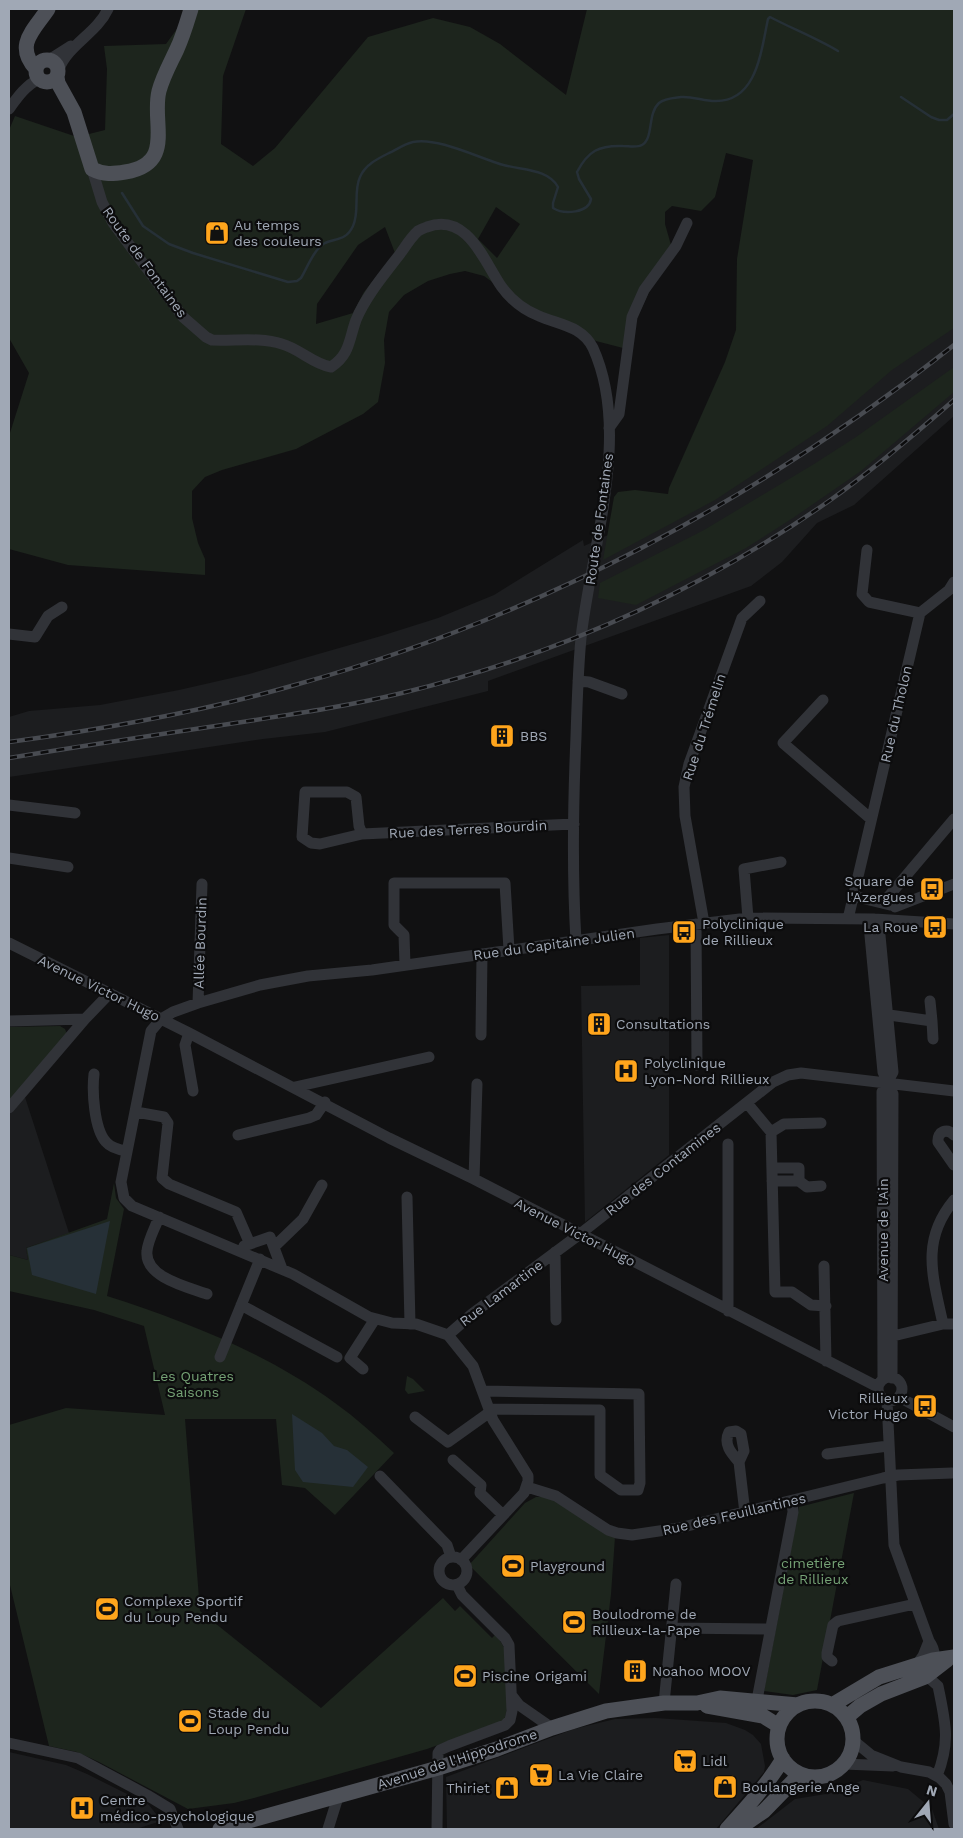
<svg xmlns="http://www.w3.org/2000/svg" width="963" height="1838" font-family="'Work Sans',sans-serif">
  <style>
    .built { fill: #1c1d1f }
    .green { fill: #1d251d; fill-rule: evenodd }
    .water { fill: #263037 }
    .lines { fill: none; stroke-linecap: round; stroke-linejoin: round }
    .stream { stroke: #263037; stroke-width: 2.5 }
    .minor { stroke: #313338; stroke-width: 11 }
    .major { stroke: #4d5057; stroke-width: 15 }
    .rail-casing { stroke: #484b51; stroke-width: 4.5 }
    .rail { stroke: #0c0c0d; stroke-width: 2.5; stroke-dasharray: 8; stroke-linecap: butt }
    .labels { text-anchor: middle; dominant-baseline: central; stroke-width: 4.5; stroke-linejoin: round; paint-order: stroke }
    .poi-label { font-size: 14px; fill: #a0a8b5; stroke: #0c0c0d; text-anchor: start }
    .street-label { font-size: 14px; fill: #a0a8b5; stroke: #0c0c0d }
    .park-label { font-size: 14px; fill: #75a275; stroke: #0c0c0d }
  </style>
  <rect width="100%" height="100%" fill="#111112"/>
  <path class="built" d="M 954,313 L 954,416 L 854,505 L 817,523 L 782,562 L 751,586 L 488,681 L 488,691 L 325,732 L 263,739 L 9,777 L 9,717 L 29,711 L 100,705 L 179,690 L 249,674 L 381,636 L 438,618 L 494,595 L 583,540 L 584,546 L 698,494 Z
    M 669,935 L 669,1155 L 585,1222 L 581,986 L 640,985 L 640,938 Z
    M 24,1094 L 69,1233 L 26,1248 L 28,1260 L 9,1255 L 9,1114 Z
    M 656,1718 L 726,1723 L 745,1730 L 753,1735 L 761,1744 L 765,1766 L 764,1772 L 716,1829 L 447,1829 L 446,1777 L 574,1729 L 615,1719 Z
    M 9,1752 L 66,1765 L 87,1774 L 149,1805 L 156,1814 L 158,1822 L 136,1829 L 9,1829 Z
    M 863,1780 L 908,1789 L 932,1809 L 939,1829 L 756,1829 L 795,1799 L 832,1793 Z"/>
  <path class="green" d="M 185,9 L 246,9 L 223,76 L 221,144 L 253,166 L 275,148 L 368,37 L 433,18 L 470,27 L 500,44 L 566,95 L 587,9 L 954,9 L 954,328 L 892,370 L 827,426 L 715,500 L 603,560 L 614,497 L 618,492 L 635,490 L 668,494 L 669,488 L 725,362 L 736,330 L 737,259 L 753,160 L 726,153 L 715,197 L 701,211 L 672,206 L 665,212 L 665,224 L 671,245 L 623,348 L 596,341 L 568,325 L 515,299 L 484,276 L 465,271 L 450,274 L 428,281 L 404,295 L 389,312 L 384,340 L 385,363 L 378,402 L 363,414 L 296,449 L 222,470 L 205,477 L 192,491 L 192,518 L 198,543 L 205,559 L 205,575 L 68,565 L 9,549 L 9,436 L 29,373 L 9,338 L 9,130 L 15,116 L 77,137 L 105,130 L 107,69 L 104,46 L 166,44 L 179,26 ZM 496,207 L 520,224 L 497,258 L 478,239 ZM 385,227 L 395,253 L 364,292 L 353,313 L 316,324 L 317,304 L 358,245 Z
    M 954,367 L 954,392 L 861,471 L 793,518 L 746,548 L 636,605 L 598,598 L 600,583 L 704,530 L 814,464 L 856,437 Z
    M 60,1026 L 65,1029 L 67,1034 L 9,1103 L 9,1027 Z
    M 114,1183 L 116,1198 L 124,1209 L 107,1296 C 186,1321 268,1354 335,1403 C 356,1418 375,1435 394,1453 L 335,1515 L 305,1488 L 282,1485 L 276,1419 L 185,1419 L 200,1611 L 321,1708 L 443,1598 L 455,1611 L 460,1606 L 492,1638 L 496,1634 L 505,1649 L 508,1705 L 504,1721 L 427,1749 L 254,1798 L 234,1803 L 188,1809 L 99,1762 L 77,1752 L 49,1746 L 9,1581 L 9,1425 L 66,1408 L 165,1415 L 144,1326 L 94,1310 L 9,1291 L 9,1255 L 28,1260 L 26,1248 L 107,1219 Z
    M 407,1376 L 413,1379 L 425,1391 L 408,1394 L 405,1390 Z
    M 854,1493 L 817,1690 L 793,1695 L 764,1691 L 799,1507 Z
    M 536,1497 L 548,1497 L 615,1537 L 611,1594 L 599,1694 L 469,1565 L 525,1503 Z"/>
  <path class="water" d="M 110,1221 L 96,1294 L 32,1275 L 27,1248 Z
    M 292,1414 L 322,1433 L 334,1446 L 347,1450 L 368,1467 L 353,1487 L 303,1482 L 295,1470 Z"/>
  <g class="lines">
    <path class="stream" d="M 901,97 L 931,117 L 939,120 L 947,120 L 954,114
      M 122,193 L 143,226 L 169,244 L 193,253 L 288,282 L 297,281 L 301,278 C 307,268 314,249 325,243 C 336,238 346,241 353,226 C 360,211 353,192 360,177 C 365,165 377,159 389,153 C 396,150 404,144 413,142 C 436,137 475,156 497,163 C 518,171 547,167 558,187 L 553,203 L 553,208 C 564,215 589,213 591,199 L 579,179 L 577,172 C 588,151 599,145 623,146 C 629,146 637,148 642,145 C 654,138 647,114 659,103 C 665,98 673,98 681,97 C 692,96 704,101 715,101 C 757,102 761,51 768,19 L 770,17 C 793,29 816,38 838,51"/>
    <path class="minor" d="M 49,60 L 71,46
      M 59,69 C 68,45 97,33 108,9
      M 9,109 C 17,98 26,85 39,79
      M 92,169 L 102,202 L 113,223 L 183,317 L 206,337 L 212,340 C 236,341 260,337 282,344 C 300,349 313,364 331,367 C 350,355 349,339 356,320 C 366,296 384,275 400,254 C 405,247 411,237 418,231 C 420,230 426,227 427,227 C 467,212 484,261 501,286 C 511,300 524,310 539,316 C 560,325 582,326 593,348 C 632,434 591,548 581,638 C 578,670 577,704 576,737 C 573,805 572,873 576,941
      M 609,428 L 619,414 L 632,317 L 644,290 L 676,246 L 687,223
      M 920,613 L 949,590 L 954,582
      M 9,634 L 35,637 L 48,616 L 62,607
      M 578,681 L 589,682 L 622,694
      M 823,700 L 783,743 L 871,819
      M 9,805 L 75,813
      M 362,834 L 320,844 L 311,843 L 302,837 L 305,792 L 347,792 L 356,797 L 359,826 L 362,834 L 574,824
      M 9,858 L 68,867
      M 853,896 L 890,905
      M 883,903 L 954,819
      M 895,907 L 954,884
      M 748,918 L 744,869 L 781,862
      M 848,919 L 920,613 L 869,602 L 862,594 L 867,550
      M 704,923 L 685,816 L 684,787 L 689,764 L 742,618 L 760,601
      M 696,924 L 697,1065
      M 9,943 L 189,1033 L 389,1138 L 474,1179 L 878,1387
      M 405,965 L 404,935 L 394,925 L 394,883 L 505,883 L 509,950
      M 198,1003 L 202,884
      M 882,1014 L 932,1021 L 930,1001
      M 9,1021 L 85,1019 L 110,993
      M 932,1021 L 933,1039
      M 189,1033 L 185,1045 L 193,1091
      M 481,1035 L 482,954
      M 94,1074 C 92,1091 94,1129 106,1142 C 111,1148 120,1150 127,1151
      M 295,1087 L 429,1057
      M 747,1103 L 771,1132 L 775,1292 L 792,1292 L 811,1305 L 826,1306
      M 9,1108 L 85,1019
      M 136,1112 L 164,1117 L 168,1123 L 162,1178 L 169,1184 L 236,1212 L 250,1244
      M 771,1132 L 784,1124 L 821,1123
      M 238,1135 L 309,1118 L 316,1115 L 325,1102
      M 954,1135 C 947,1128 937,1131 938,1142 L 954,1165
      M 728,1144 L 728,1311
      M 772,1168 L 799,1168 L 799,1181
      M 474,1179 L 477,1084
      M 772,1181 L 799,1181 L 807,1187 L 821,1186
      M 407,1197 L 410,1324
      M 159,1217 C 155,1228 148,1240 147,1251 C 144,1277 187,1287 207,1294
      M 244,1246 L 270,1237 L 282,1269
      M 274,1247 L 303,1219 L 322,1185
      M 555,1252 L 556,1320
      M 824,1266 L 826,1361
      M 241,1305 L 337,1357
      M 943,1324 C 933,1277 920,1241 954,1200
      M 448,1335 L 472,1314 L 580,1234 L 773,1082 L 788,1075 L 801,1073 L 954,1091
      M 893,1336 L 943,1324 L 954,1324
      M 220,1357 L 260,1259
      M 363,1369 L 350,1358 L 375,1319
      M878 1389a12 12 0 1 1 24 0a12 12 0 1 1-24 0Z
      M 883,1379 L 882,1092 L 893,1072 L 879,925 L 874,919 L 869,925 L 883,1072 L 893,1094 L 892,1378
      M 483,1391 L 639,1394 L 640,1483 L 638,1490 L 621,1490 L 600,1475 L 600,1410 L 489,1409
      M 899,1397 L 954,1427
      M 887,1401 L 894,1545 L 929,1641 C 939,1655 933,1663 925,1677 L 929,1678 L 938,1686 C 945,1721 951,1741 937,1776
      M 415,1417 L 448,1442 L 490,1412
      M 827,1454 L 888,1446
      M 453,1460 L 481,1485 L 480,1493 L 503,1515
      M 739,1462 C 731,1453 723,1444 729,1432 L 736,1431 L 741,1434 L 744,1451 L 739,1462 L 745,1513
      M 380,1476 L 447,1545 L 451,1557
      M 527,1487 L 556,1496 L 608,1530 L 617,1533 L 632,1535 L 679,1528 L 883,1478 L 898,1475 L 952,1473
      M439 1571a14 14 0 1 1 28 0a14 14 0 1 1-28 0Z
      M 461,1560 L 524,1493 L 528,1481 L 528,1476 L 493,1420 L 473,1366 L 448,1335 L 416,1324 L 392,1323 L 369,1317 L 293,1274 L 132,1206 L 124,1198 L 121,1182 L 151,1031 L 161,1019 L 173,1012 L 198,1003 L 260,985 L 308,976 L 372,970 L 657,929 L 748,918 L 874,919 L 954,924
      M 672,1628 L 770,1629
      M 832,1661 L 827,1657 L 827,1653 L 833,1625 L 838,1621 L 915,1604
      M 916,1666 L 923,1656 L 929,1641
      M 512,1696 L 519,1705 L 552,1728
      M 757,1700 L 793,1512 L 792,1501
      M 664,1703 L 676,1584
      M 854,1741 L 871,1755 L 901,1767 L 929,1772 L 940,1778 L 946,1784 L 950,1792 L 954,1824
      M 9,1743 L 78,1758 L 147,1795 L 170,1809 L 178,1829
      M 844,1764 L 893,1766
      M 328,1829 L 338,1797
      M 437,1829 L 438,1753 L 440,1750 L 449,1746 L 505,1725 L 510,1720 L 512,1711 L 509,1645 L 505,1638 L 462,1595 L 457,1585"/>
    <path class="major" d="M36 71a11 11 0 1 1 22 0a11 11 0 1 1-22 0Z
      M 36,69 C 14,45 34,30 48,9
      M 57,77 L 58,83 L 74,112 L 92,169 C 104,175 113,174 125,172 C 176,164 151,122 159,91 C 163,76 171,62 177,49 C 183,36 187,22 191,9
      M777 1739a38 38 0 1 1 76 0a38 38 0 1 1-76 0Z
      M 832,1705 L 879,1677 L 933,1660 L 954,1657
      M 707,1706 L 763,1716 L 779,1726
      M 847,1717 L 860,1706 L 881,1694 L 925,1677 L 947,1660
      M 220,1829 L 438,1768 L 497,1749 L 552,1728 L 606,1711 L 664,1703 L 697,1703 L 720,1698 L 798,1705
      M 727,1829 C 747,1807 767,1785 783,1759
      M 738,1829 L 764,1811 L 800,1774"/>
    <defs>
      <path id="rail" d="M 9,742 C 105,729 201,712 295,685 C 536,618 758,500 954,345
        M 9,758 C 82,746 155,735 229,724 C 287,715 345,707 402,693 C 555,656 700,591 829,501 C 873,470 914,435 954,400"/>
    </defs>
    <use href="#rail" class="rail-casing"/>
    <use href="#rail" class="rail"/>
  </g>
  <defs>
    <symbol id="shop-square" viewBox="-11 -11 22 22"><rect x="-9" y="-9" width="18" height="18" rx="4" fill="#ffa51c" stroke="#0c0c0d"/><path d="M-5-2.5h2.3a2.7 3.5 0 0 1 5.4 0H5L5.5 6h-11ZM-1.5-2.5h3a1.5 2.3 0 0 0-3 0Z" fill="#111"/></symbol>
    <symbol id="building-square" viewBox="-11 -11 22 22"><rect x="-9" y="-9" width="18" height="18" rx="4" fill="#ffa51c" stroke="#0c0c0d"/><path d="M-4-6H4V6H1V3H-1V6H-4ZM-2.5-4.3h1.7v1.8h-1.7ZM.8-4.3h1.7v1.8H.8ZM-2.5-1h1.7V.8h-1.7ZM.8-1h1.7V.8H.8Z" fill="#111"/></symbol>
    <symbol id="bus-square" viewBox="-11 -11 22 22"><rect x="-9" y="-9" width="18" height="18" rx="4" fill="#ffa51c" stroke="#0c0c0d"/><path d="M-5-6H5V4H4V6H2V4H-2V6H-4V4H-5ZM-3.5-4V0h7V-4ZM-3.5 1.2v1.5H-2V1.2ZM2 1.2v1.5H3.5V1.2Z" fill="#111"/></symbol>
    <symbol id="hospital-square" viewBox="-11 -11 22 22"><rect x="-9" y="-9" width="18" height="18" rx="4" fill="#ffa51c" stroke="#0c0c0d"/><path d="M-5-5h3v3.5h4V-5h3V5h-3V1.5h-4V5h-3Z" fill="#111"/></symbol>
    <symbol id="stadium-square" viewBox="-11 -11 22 22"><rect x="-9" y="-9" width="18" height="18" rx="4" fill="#ffa51c" stroke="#0c0c0d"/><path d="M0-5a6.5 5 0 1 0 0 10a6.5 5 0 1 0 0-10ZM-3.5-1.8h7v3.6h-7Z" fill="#111"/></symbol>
    <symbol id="supermarket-square" viewBox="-11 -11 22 22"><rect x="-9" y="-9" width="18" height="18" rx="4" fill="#ffa51c" stroke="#0c0c0d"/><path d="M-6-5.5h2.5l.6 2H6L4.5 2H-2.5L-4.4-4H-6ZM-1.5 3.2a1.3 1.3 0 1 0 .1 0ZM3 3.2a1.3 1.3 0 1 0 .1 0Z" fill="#111"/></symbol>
  </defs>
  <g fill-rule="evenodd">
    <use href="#shop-square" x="203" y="219" width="28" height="28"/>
    <use href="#building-square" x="488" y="722" width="28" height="28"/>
    <use href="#bus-square" x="918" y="875" width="28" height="28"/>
    <use href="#bus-square" x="921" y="913" width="28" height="28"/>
    <use href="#bus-square" x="670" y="918" width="28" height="28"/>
    <use href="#building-square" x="585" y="1010" width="28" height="28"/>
    <use href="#hospital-square" x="612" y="1057" width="28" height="28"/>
    <use href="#bus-square" x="911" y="1392" width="28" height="28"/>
    <use href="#stadium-square" x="499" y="1552" width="28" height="28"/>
    <use href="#stadium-square" x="93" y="1595" width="28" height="28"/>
    <use href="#stadium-square" x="560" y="1608" width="28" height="28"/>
    <use href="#building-square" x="621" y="1657" width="28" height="28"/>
    <use href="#stadium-square" x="451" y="1662" width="28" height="28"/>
    <use href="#stadium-square" x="176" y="1707" width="28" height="28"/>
    <use href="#supermarket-square" x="671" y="1747" width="28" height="28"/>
    <use href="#supermarket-square" x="527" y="1761" width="28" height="28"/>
    <use href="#shop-square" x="711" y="1773" width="28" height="28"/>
    <use href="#shop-square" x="493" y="1774" width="28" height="28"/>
    <use href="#hospital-square" x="68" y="1794" width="28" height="28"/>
  </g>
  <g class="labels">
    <g class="poi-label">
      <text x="234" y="225">Au temps<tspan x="234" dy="16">des couleurs</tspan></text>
      <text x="520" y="736">BBS</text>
      <text x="914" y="881" text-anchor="end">Square de<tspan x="914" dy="16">l'Azergues</tspan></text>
      <text x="702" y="924">Polyclinique<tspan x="702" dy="16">de Rillieux</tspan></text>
      <text x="918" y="927" text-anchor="end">La Roue</text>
      <text x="616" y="1024">Consultations</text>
      <text x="644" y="1063">Polyclinique<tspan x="644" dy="16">Lyon-Nord Rillieux</tspan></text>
      <text x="908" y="1398" text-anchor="end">Rillieux<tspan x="908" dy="16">Victor Hugo</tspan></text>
      <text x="530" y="1566">Playground</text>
      <text x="124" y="1601">Complexe Sportif<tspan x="124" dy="16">du Loup Pendu</tspan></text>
      <text x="592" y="1614">Boulodrome de<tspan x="592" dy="16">Rillieux-la-Pape</tspan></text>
      <text x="652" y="1671">Noahoo MOOV</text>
      <text x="482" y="1676">Piscine Origami</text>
      <text x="208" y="1713">Stade du<tspan x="208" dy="16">Loup Pendu</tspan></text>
      <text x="702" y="1761">Lidl</text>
      <text x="558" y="1775">La Vie Claire</text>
      <text x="742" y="1787">Boulangerie Ange</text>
      <text x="490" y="1788" text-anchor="end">Thiriet</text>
      <text x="100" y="1800">Centre<tspan x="100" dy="16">médico-psychologique</tspan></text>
    </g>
    <g class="street-label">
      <text transform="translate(145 262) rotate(54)">Route de Fontaines</text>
      <text transform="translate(599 519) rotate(-82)">Route de Fontaines</text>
      <text transform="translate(896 714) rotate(-77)">Rue du Tholon</text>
      <text transform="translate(704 727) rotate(-72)">Rue du Trémelin</text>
      <text transform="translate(468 829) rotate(-3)">Rue des Terres Bourdin</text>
      <text transform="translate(200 943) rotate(-88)">Allée Bourdin</text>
      <text transform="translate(554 944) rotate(-8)">Rue du Capitaine Julien</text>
      <text transform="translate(99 988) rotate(26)">Avenue Victor Hugo</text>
      <text transform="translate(663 1169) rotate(-38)">Rue des Contamines</text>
      <text transform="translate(883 1230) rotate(-90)">Avenue de l'Ain</text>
      <text transform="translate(575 1232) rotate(27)">Avenue Victor Hugo</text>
      <text transform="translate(501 1293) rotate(-37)">Rue Lamartine</text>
      <text transform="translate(734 1514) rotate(-13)">Rue des Feuillantines</text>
      <text transform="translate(457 1759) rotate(-18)">Avenue de l'Hippodrome</text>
    </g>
    <g class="park-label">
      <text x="193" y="1376">Les Quatres<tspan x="193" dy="16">Saisons</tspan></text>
      <text x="813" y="1563">cimetière<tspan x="813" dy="16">de Rillieux</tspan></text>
    </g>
  </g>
  <rect width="963" height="1838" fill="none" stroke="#a0a8b5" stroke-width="20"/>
  <g transform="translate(928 1803) rotate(17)" stroke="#0c0c0d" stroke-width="4" paint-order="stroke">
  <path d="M0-4L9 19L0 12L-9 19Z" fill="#a0a8b5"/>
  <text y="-8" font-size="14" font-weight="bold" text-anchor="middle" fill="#a0a8b5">N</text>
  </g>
</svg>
